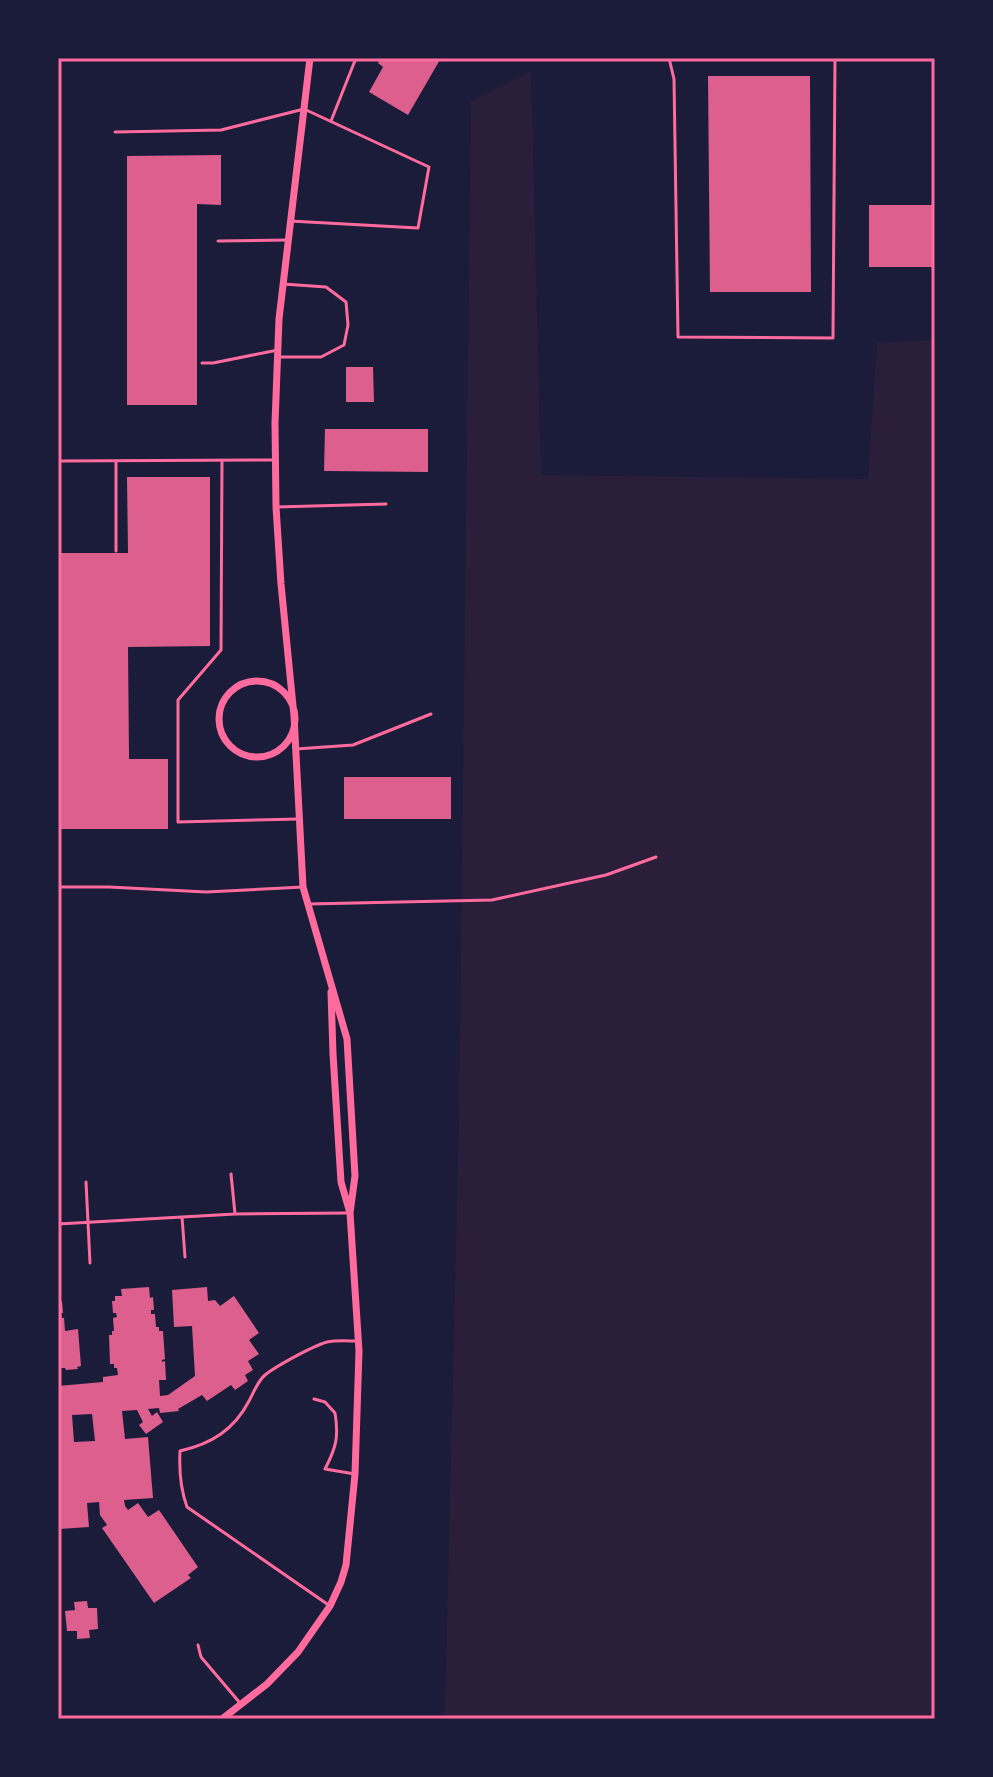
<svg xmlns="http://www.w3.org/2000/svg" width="993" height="1777" font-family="'PT Sans',sans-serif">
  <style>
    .green { fill: #2a1e3b }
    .building { fill: #dd5f8e; fill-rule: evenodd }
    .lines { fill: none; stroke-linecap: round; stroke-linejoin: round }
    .service { stroke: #ff6b9d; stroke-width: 3 }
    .minor { stroke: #ff6b9d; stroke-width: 7 }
    .neatline { fill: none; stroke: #ff6b9d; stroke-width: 3 }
  </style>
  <rect width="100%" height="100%" fill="#1b1b3a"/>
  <path class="green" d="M 531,71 L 541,475 L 868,479 L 877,343 L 935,340 L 935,1719 L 440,1719 L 445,1709 L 459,1117 L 471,101 Z"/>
  <path class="building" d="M 381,58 L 441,58 L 408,115 L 369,92 L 383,67 L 378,63 Z
    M 708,76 L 810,76 L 811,292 L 710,292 Z
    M 221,155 L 221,205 L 197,204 L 197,405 L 127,405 L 127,156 Z
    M 869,205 L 935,205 L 935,267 L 869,267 Z
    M 346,367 L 373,367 L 374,402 L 346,402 Z
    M 325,429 L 428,429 L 428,472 L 324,471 Z
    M 127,477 L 210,477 L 210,646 L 128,647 L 129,759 L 168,759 L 168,829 L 58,829 L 58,553 L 128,553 Z
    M 344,777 L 451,777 L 451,819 L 344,819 Z
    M 149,1287 L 150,1298 L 153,1297 L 154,1310 L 151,1310 L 151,1314 L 155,1314 L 156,1327 L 159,1327 L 159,1331 L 163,1331 L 165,1359 L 162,1360 L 162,1362 L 165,1361 L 166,1380 L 159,1380 L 160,1396 L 168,1395 L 195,1376 L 192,1326 L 174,1327 L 172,1290 L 207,1287 L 208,1301 L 215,1300 L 220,1306 L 234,1296 L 259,1333 L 249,1340 L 259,1354 L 248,1361 L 253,1370 L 245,1375 L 248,1381 L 235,1390 L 231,1385 L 207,1401 L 202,1395 L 178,1409 L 179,1411 L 160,1413 L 159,1408 L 148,1409 L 152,1416 L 157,1412 L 163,1422 L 146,1434 L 139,1425 L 143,1422 L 137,1410 L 122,1411 L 125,1439 L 148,1437 L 153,1498 L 124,1500 L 125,1506 L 128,1510 L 138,1503 L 148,1517 L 159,1510 L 198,1567 L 188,1575 L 191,1578 L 154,1603 L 102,1528 L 107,1525 L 100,1515 L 99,1502 L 87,1503 L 89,1527 L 59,1529 L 58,1514 L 58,1444 L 59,1444 L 58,1386 L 103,1382 L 103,1377 L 118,1375 L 117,1368 L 114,1368 L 114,1364 L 110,1364 L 109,1335 L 112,1335 L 112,1331 L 114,1331 L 113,1318 L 117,1317 L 116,1313 L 113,1313 L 112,1301 L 115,1301 L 115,1296 L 122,1296 L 121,1289 ZM 92,1414 L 95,1441 L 74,1442 L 72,1415 Z
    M 58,1301 L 62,1301 L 63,1313 L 61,1313 L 62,1318 L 64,1318 L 65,1331 L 78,1329 L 81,1366 L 77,1367 L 78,1369 L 66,1370 L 65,1368 L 58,1368 Z
    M 87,1601 L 88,1608 L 97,1608 L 98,1629 L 89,1630 L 90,1638 L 77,1639 L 77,1631 L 67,1631 L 65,1611 L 75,1610 L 74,1602 Z"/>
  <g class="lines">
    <path class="service" d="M 669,58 L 674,79 L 678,337 L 833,338 L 835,58
      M 331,121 L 356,58
      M 115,132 L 221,130 L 304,109 L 429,167 L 418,228 L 290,221
      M 218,241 L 288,240
      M 278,357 L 321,357 L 344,345 L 348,325 L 346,302 L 326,287 L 283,284
      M 202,363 L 213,363 L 278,350
      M 222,460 L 221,650 L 178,700 L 178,822 L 299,819
      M 58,461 L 275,460
      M 276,507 L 386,504
      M 116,551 L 116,461
      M 296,749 L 353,745 L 431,714
      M 58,887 L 109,887 L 206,892 L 303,887
      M 308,904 L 492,900 L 606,875 L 656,857
      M 231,1174 L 235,1214
      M 86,1182 L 90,1263
      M 182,1217 L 185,1257
      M 58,1224 L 235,1214 L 350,1213
      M 314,1399 L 325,1402 L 335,1413 C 339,1437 336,1448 325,1469 L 355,1474
      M 330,1606 L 187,1507 C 180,1488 179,1471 180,1451 C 211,1444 234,1430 249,1401 C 254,1392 257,1382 265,1375 C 276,1366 313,1346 327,1342 C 336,1340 348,1341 358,1341
      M 198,1645 L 201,1657 L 240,1703"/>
    <path class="minor" d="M 310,58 L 279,319 L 275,423 L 276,507 L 281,584 L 294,716 L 303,887 L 347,1039 L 355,1176 L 350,1213
      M219 719a38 38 0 1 1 76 0a38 38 0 1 1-76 0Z
      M 222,1719 L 267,1684 L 298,1652 L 330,1606 L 341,1582 L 346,1565 L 355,1474 L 359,1351 L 350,1213 L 341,1182 L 333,1054 L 331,992"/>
  </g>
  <rect width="993" height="1777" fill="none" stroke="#1b1b3a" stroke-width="120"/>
  <rect x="60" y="60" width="873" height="1657" class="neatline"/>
</svg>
